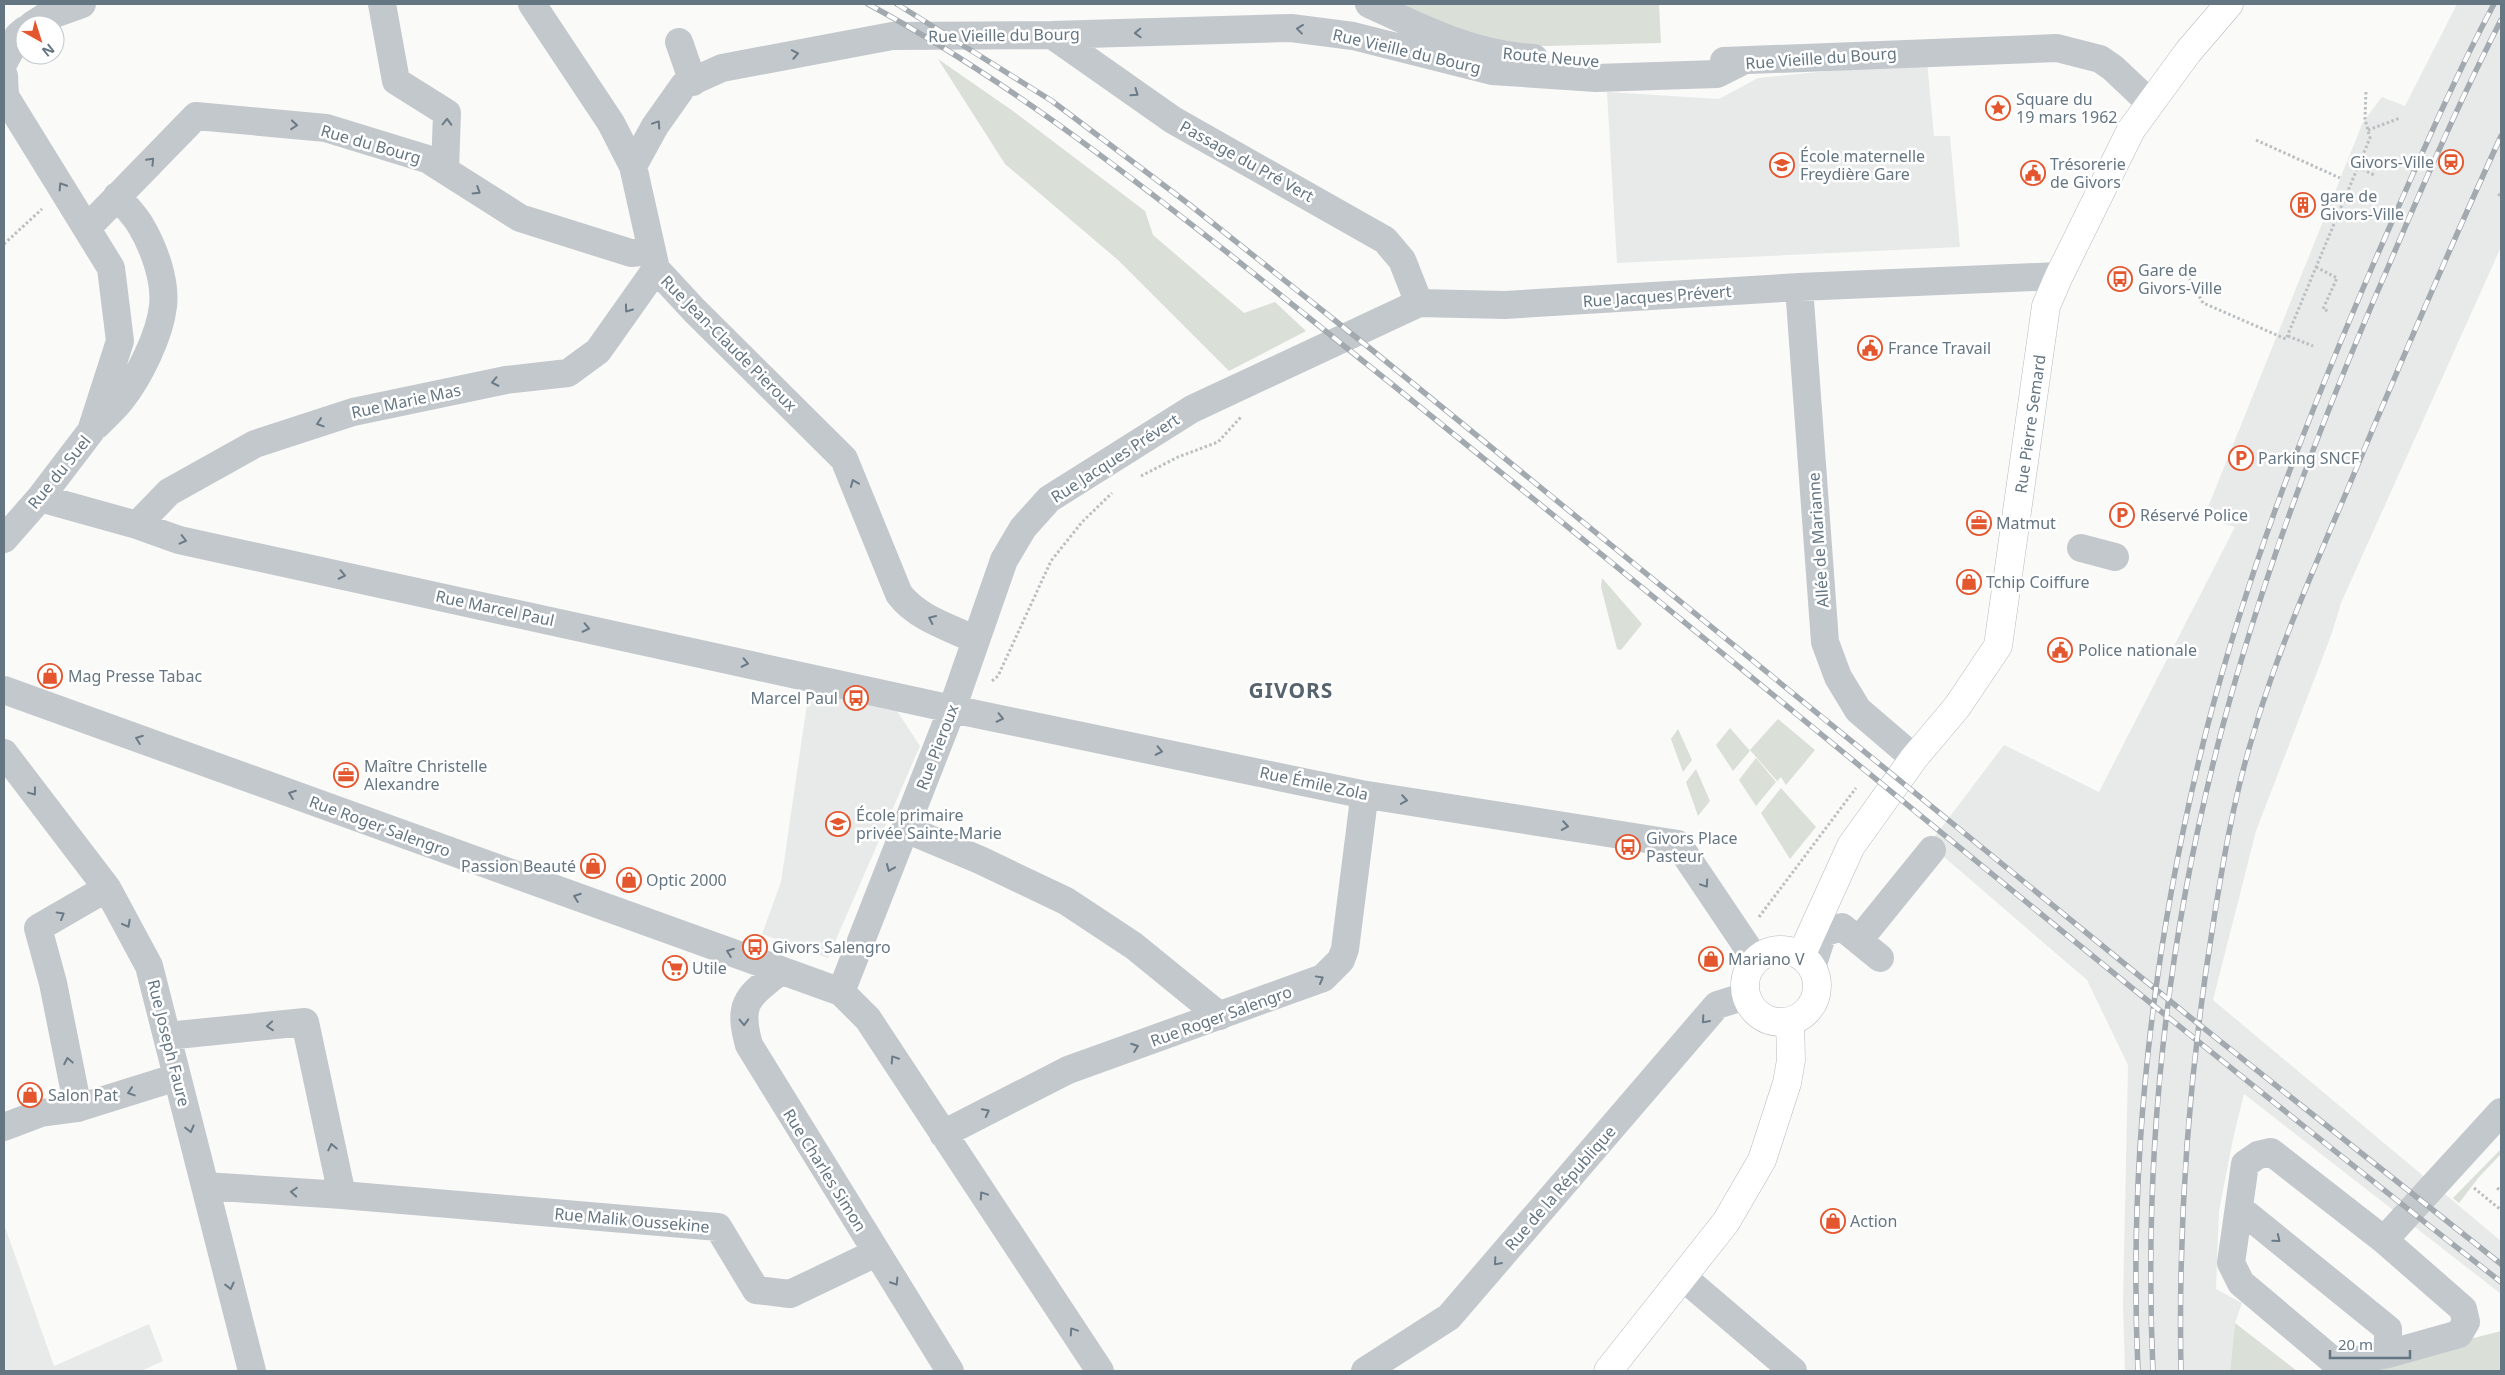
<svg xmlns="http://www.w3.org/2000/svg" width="2505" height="1375" font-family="'Noto Sans',sans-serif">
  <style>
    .built { fill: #e8e9e9 }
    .green { fill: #dadfd7 }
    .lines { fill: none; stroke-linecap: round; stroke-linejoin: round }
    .major-casing { stroke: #b5babe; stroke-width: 29 }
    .path { stroke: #bbbfc2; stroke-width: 3; stroke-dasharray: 2.5 2.5; stroke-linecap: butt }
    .minor { stroke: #c3c8cc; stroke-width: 28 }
    .major { stroke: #fff; stroke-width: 28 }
    .rail-casing { stroke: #a2aab0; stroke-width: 5.5 }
    .rail { stroke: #fff; stroke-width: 4; stroke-dasharray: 11; stroke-linecap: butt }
    .oneway { stroke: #6a7a87 }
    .labels { text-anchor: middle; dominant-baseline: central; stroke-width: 5; stroke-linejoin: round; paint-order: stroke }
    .street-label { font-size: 16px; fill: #657683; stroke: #fff }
    .poi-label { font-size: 16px; fill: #657683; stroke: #fff; text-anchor: start }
    .district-label { font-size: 21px; font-weight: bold; letter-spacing: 1px; fill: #57646e; stroke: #fff }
  </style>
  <rect width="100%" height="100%" fill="#fafaf8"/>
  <path class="built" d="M 2457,4 L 2501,4 L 2501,247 L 2341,603 L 2332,633 L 2256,831 L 2213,1000 L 2501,1241 L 2501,1294 L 2244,1094 L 2233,1139 L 2219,1211 L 2216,1289 L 2242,1303 L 2235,1323 L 2230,1371 L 2125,1371 L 2123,1304 L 2128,1065 L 2087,980 L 1929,844 L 2004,745 L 2099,792 L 2235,527 L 2204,517 L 2363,122 L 2382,97 L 2405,106 Z
    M 1927,61 L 1934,136 L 1950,136 L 1960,247 L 1617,263 L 1607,92 L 1719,99 L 1758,78 Z
    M 809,690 L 897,711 L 920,746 L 828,958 L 762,934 L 781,882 Z
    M 4,1224 L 54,1366 L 149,1324 L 163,1361 L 141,1371 L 4,1371 Z"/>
  <path class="green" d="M 1391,4 L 1659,4 L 1661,43 L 1545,46 L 1499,44 Z
    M 938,59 L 1013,111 L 1145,211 L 1153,235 L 1244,313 L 1275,302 L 1306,331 L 1229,371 L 1118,260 L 1005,164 Z
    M 1602,578 L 1642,624 L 1621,650 L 1617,649 L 1601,587 Z
    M 1778,719 L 1815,750 L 1786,785 L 1781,777 L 1777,781 L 1750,750 Z
    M 1730,728 L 1750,751 L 1733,771 L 1716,745 Z
    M 1678,729 L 1692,760 L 1683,772 L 1671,739 Z
    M 1756,758 L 1776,782 L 1756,806 L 1739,780 Z
    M 1696,769 L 1710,801 L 1698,816 L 1686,782 Z
    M 1781,788 L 1816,827 L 1790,859 L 1761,813 Z
    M 2501,1149 L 2501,1154 L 2479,1177 L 2459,1203 L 2453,1198 Z
    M 2235,1323 L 2297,1371 L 2230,1371 Z
    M 2501,1331 L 2501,1371 L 2324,1371 L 2369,1365 Z"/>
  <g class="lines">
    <defs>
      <path id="major" d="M1745 986a36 36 0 1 1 72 0a36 36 0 1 1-72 0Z
        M 1801,956 L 1851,846 L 1914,758 L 1957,707 L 1998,646 L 2046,306 L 2059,276 L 2131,130 L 2188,52 L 2229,4
        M 1608,1371 L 1726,1222 L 1762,1160 L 1787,1083 L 1791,1060 L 1790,1021"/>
    </defs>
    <use href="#major" class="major-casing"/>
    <path class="path" d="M 2368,130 L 2400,118
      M 2256,140 L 2340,178
      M 2358,167 L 2374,175
      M 2498,194 L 2501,196
      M 4,244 L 42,209
      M 2182,266 L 2203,303 L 2286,339 L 2370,138 L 2365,119 L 2366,90
      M 2316,267 L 2337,278 L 2323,309 L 2328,311
      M 2288,336 L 2313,346
      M 1141,476 L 1178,457 L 1218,442 L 1241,417
      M 992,681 L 998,676 L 1051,561 L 1082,522 L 1112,493
      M 1759,917 L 1856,788
      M 2474,1188 L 2501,1210
      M 2497,1188 L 2501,1191"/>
    <path class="minor" d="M 382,4 L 396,81 L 447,113 L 445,170
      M 532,4 L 611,123 L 633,166 L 656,269 L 694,310 L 844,459 L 899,594 C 917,618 949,627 976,640
      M 1369,4 C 1423,29 1474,55 1534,58
      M 32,25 L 43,18 L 82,4
      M 1052,35 L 1173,120 L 1385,240 L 1402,260 L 1419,303
      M 679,42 L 693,82
      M 1724,61 L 2057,48 L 2100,59 L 2113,68 L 2150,103
      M 4,62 L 18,36 L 25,30
      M 4,76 L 5,96 L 111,268 L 120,341 L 91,431 L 40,498 L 4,539
      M 633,166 L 655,126 L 684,85 L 722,68 L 892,36 L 1052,35 L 1291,28 L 1353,36 L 1492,71 L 1596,78 L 1717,74 L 1743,61
      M 87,228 L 196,116 L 326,128 L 427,159 L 520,218 L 631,253 L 651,251
      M 1799,287 L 1825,642 L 1838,677 L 1858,710 L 1914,758
      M 97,425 C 105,417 114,409 121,400 C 139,377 160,335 163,306 C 166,281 154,248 141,226 C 135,215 125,206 117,196
      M 40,498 L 137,525 L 179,540 L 952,709 L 1361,794 L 1678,844 L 1756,960
      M 137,525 L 169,492 L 255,444 L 353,412 L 506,380 L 568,373 L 598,351 L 656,269
      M 2081,548 L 2115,557
      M 4,690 L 841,992 L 868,1019 L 1100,1371
      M 4,753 L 107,888 L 149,966 L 252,1371
      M 906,829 L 980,860 L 1066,901 L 1134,946 L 1220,1016
      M 1859,940 L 1932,850
      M 1812,967 L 1823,933 L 1842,927 L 1880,958
      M 780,971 C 748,997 737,1002 749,1045 L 950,1371
      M 841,992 L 952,709 L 1004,560 L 1023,528 L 1049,499 L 1192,409 L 1419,303 L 1505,305 L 1799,287 L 2059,276
      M 167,1036 L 305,1022 L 342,1195
      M 78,1108 L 53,983 L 38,928 L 107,888
      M 4,1127 L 41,1113 L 78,1108 L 177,1077
      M 943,1134 L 1068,1070 L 1323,978 L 1341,960 L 1345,949 L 1363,807 L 1361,794
      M 2271,1152 L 2384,1240 L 2463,1309 L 2466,1322 L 2459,1334 L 2388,1354 L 2337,1364 L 2241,1283 L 2231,1263 L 2245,1164 L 2258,1155 Z
      M 205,1186 L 342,1195 L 718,1227 L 756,1290 L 790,1294 L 876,1253
      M 2239,1208 L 2388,1329 L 2388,1354
      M 2384,1240 L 2501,1112
      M 1684,1278 L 1793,1371
      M 1365,1371 L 1449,1317 L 1717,1005 L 1746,996"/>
    <use href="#major" class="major"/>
    <defs>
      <path id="rail" d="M 868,4 C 997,74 1113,163 1228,253 C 1326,331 1423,409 1520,488 C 1847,754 2169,1023 2501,1282
        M 897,4 L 1052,101 L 1190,205 L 1372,350 L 2186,1014 L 2501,1264
        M 2138,1371 C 2128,1154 2154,935 2208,724 C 2250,564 2311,409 2376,258 C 2414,172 2450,86 2494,4
        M 2153,1371 C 2143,1154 2167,935 2223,725 C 2265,567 2324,414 2389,265 C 2424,182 2460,100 2501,20
        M 2181,1371 C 2178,1222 2189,1072 2213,925 C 2223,861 2234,797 2253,735 C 2277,652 2312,573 2346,493 C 2396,373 2447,254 2501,136"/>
    </defs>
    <use href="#rail" class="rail-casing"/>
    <use href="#rail" class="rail"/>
  </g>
  <defs><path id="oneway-chevron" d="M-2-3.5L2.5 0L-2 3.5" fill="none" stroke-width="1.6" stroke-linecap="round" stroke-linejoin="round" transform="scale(1.25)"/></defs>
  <g class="oneway">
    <use href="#oneway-chevron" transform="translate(1300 29) rotate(-173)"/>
    <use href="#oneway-chevron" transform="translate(1138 33) rotate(178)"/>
    <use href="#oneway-chevron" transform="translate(795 54) rotate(-11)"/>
    <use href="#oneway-chevron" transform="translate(1135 93) rotate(35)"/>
    <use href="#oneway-chevron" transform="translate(447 122) rotate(-88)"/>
    <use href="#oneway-chevron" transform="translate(657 124) rotate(-56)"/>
    <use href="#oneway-chevron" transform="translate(294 125) rotate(5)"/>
    <use href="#oneway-chevron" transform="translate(151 161) rotate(-46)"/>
    <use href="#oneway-chevron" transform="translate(62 186) rotate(-122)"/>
    <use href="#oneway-chevron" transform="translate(477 191) rotate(32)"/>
    <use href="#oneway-chevron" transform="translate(628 309) rotate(126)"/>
    <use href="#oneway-chevron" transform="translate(495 382) rotate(168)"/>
    <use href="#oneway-chevron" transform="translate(320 423) rotate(162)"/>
    <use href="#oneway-chevron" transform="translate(854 483) rotate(-112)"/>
    <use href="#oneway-chevron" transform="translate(183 540) rotate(14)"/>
    <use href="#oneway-chevron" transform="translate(342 575) rotate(12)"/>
    <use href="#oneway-chevron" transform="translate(932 619) rotate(-155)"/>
    <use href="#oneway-chevron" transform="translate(586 628) rotate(12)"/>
    <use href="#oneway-chevron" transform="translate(745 663) rotate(12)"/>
    <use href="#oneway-chevron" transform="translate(1000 718) rotate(12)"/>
    <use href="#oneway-chevron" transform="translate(139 739) rotate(-160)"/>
    <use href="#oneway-chevron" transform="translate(1159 751) rotate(12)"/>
    <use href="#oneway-chevron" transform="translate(33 792) rotate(53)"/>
    <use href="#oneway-chevron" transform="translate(292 794) rotate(-160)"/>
    <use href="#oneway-chevron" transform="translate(1404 800) rotate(9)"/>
    <use href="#oneway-chevron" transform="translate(1565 826) rotate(9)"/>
    <use href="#oneway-chevron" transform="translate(890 868) rotate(112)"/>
    <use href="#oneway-chevron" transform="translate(1705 884) rotate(56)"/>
    <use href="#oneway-chevron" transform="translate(577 897) rotate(-160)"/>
    <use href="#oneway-chevron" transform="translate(61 915) rotate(-30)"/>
    <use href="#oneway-chevron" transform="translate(127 924) rotate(62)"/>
    <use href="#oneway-chevron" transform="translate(730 952) rotate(-160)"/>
    <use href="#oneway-chevron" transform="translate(1320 979) rotate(-29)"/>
    <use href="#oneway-chevron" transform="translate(1705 1020) rotate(131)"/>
    <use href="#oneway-chevron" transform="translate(744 1022) rotate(88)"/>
    <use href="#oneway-chevron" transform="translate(270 1026) rotate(175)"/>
    <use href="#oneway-chevron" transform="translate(1135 1047) rotate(-20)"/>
    <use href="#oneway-chevron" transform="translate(894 1059) rotate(-123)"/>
    <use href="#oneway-chevron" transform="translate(68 1061) rotate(-101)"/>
    <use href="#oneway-chevron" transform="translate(131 1092) rotate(162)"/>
    <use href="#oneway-chevron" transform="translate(986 1112) rotate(-27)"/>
    <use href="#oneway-chevron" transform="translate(190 1129) rotate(76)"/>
    <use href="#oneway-chevron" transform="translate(332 1147) rotate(-102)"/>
    <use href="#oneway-chevron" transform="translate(294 1192) rotate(-176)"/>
    <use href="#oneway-chevron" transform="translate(983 1195) rotate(-124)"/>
    <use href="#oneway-chevron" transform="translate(2277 1239) rotate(39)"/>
    <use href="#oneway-chevron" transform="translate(1497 1262) rotate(131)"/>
    <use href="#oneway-chevron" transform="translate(895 1282) rotate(58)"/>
    <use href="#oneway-chevron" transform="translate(230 1286) rotate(76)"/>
    <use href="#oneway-chevron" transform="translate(1073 1331) rotate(-124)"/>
  </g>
  <defs>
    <symbol id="sight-ring" viewBox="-11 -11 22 22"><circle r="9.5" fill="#fff" stroke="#e4572e" stroke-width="1.5"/><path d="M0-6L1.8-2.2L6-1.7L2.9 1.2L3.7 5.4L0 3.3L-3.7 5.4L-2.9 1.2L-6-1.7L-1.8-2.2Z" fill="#e4572e"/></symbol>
    <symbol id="station-ring" viewBox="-11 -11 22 22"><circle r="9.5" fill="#fff" stroke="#e4572e" stroke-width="1.5"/><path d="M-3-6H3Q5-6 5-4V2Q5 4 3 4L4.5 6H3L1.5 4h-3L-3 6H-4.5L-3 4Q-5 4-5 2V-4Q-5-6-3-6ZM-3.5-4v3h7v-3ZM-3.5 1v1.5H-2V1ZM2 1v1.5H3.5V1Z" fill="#e4572e"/></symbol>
    <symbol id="school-ring" viewBox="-11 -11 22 22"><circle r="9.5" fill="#fff" stroke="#e4572e" stroke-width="1.5"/><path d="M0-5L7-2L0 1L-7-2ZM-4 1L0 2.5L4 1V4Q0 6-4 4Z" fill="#e4572e"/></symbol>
    <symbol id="civic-ring" viewBox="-11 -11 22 22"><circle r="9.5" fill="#fff" stroke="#e4572e" stroke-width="1.5"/><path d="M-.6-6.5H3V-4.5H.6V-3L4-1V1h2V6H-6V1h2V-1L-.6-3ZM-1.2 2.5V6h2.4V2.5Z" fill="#e4572e"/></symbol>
    <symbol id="building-ring" viewBox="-11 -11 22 22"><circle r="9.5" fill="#fff" stroke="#e4572e" stroke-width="1.5"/><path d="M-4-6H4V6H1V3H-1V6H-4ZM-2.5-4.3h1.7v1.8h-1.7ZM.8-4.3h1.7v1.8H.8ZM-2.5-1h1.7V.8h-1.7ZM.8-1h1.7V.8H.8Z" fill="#e4572e"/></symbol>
    <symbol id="bus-ring" viewBox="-11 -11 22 22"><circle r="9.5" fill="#fff" stroke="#e4572e" stroke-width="1.5"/><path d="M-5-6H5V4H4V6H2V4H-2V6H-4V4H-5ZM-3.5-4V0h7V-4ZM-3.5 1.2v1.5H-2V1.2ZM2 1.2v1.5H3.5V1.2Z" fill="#e4572e"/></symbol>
    <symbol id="parking-ring" viewBox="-11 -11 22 22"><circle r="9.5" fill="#fff" stroke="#e4572e" stroke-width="1.5"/><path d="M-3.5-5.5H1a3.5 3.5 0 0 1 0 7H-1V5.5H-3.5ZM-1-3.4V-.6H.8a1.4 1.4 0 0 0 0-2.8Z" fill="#e4572e"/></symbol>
    <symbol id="office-ring" viewBox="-11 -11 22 22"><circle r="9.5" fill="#fff" stroke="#e4572e" stroke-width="1.5"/><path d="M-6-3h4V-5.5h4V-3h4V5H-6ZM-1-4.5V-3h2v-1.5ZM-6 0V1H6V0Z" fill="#e4572e"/></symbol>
    <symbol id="shop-ring" viewBox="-11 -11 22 22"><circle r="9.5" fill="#fff" stroke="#e4572e" stroke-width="1.5"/><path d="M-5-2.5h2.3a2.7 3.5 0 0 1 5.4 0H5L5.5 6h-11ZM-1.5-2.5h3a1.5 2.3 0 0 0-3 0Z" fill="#e4572e"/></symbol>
    <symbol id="supermarket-ring" viewBox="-11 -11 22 22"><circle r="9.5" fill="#fff" stroke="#e4572e" stroke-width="1.5"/><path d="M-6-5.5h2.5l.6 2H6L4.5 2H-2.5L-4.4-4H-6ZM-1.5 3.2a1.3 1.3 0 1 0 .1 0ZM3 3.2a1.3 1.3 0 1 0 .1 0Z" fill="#e4572e"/></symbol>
  </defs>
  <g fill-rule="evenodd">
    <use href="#sight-ring" x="1984" y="94" width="28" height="28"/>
    <use href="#station-ring" x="2437" y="148" width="28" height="28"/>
    <use href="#school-ring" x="1768" y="151" width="28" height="28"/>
    <use href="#civic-ring" x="2019" y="159" width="28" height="28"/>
    <use href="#building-ring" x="2289" y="191" width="28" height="28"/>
    <use href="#bus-ring" x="2106" y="265" width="28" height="28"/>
    <use href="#civic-ring" x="1856" y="334" width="28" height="28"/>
    <use href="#parking-ring" x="2227" y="444" width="28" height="28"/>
    <use href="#parking-ring" x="2108" y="501" width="28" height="28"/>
    <use href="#office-ring" x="1965" y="509" width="28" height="28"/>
    <use href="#shop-ring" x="1955" y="568" width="28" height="28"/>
    <use href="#civic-ring" x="2046" y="636" width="28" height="28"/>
    <use href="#shop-ring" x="36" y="662" width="28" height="28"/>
    <use href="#bus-ring" x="842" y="684" width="28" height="28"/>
    <use href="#office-ring" x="332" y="761" width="28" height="28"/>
    <use href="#school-ring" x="824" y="810" width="28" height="28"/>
    <use href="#bus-ring" x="1614" y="833" width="28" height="28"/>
    <use href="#shop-ring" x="579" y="852" width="28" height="28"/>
    <use href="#shop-ring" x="615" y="866" width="28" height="28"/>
    <use href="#bus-ring" x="741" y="933" width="28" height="28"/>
    <use href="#shop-ring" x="1697" y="945" width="28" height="28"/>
    <use href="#supermarket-ring" x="661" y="954" width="28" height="28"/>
    <use href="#shop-ring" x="16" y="1081" width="28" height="28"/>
    <use href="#shop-ring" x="1819" y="1207" width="28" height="28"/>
  </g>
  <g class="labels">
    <g class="street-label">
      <text transform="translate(1004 35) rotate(-1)">Rue Vieille du Bourg</text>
      <text transform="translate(1407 51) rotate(13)">Rue Vieille du Bourg</text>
      <text transform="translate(1551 57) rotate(5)">Route Neuve</text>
      <text transform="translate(1821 58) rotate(-4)">Rue Vieille du Bourg</text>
      <text transform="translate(371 144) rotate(16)">Rue du Bourg</text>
      <text transform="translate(1247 161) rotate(29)">Passage du Pré Vert</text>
      <text transform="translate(1657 296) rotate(-4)">Rue Jacques Prévert</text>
      <text transform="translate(729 343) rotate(45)">Rue Jean-Claude Pieroux</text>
      <text transform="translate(406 401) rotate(-12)">Rue Marie Mas</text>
      <text transform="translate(2030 424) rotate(-82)">Rue Pierre Semard</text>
      <text transform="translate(1115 458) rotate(-33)">Rue Jacques Prévert</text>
      <text transform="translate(59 472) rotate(-51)">Rue du Suel</text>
      <text transform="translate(1818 540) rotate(-94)">Allée de Marianne</text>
      <text transform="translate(495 608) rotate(12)">Rue Marcel Paul</text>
      <text transform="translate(937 747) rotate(-69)">Rue Pieroux</text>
      <text transform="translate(1314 783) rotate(12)">Rue Émile Zola</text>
      <text transform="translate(380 826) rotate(20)">Rue Roger Salengro</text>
      <text transform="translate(1221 1016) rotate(-20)">Rue Roger Salengro</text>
      <text transform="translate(169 1043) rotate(76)">Rue Joseph Faure</text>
      <text transform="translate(825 1170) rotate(58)">Rue Charles Simon</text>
      <text transform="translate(1560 1188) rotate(-49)">Rue de la République</text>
      <text transform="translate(632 1220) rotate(5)">Rue Malik Oussekine</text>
    </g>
    <g class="poi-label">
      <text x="2016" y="99">Square du<tspan x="2016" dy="18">19 mars 1962</tspan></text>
      <text x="1800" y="156">École maternelle<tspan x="1800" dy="18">Freydière Gare</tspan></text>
      <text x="2434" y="162" text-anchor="end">Givors-Ville</text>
      <text x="2050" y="164">Trésorerie<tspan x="2050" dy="18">de Givors</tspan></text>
      <text x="2320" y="196">gare de<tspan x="2320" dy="18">Givors-Ville</tspan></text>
      <text x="2138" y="270">Gare de<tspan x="2138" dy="18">Givors-Ville</tspan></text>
      <text x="1888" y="348">France Travail</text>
      <text x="2258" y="458">Parking SNCF</text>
      <text x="2140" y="515">Réservé Police</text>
      <text x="1996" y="523">Matmut</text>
      <text x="1986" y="582">Tchip Coiffure</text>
      <text x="2078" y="650">Police nationale</text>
      <text x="68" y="676">Mag Presse Tabac</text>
      <text x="838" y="698" text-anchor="end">Marcel Paul</text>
      <text x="364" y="766">Maître Christelle<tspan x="364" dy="18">Alexandre</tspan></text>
      <text x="856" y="815">École primaire<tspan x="856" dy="18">privée Sainte-Marie</tspan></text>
      <text x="1646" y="838">Givors Place<tspan x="1646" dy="18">Pasteur</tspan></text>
      <text x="576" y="866" text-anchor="end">Passion Beauté</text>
      <text x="646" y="880">Optic 2000</text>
      <text x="772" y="947">Givors Salengro</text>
      <text x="1728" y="959">Mariano V</text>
      <text x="692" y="968">Utile</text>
      <text x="48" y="1095">Salon Pat</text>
      <text x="1850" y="1221">Action</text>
    </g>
    <g class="district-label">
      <text x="1291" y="690">GIVORS</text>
    </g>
  </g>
  <rect width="2505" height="1375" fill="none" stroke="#657683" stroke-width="10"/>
  <g transform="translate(40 40) rotate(141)"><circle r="24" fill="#ffffff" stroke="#c1c8cd"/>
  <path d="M0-4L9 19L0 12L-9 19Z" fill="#e4572e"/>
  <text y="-8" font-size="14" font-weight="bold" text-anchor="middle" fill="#657683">N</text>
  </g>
  <path d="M2330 1350v8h80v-8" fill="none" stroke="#657683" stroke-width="2.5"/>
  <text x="2338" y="1350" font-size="15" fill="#657683" stroke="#ffffff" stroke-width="4" paint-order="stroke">20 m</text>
</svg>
